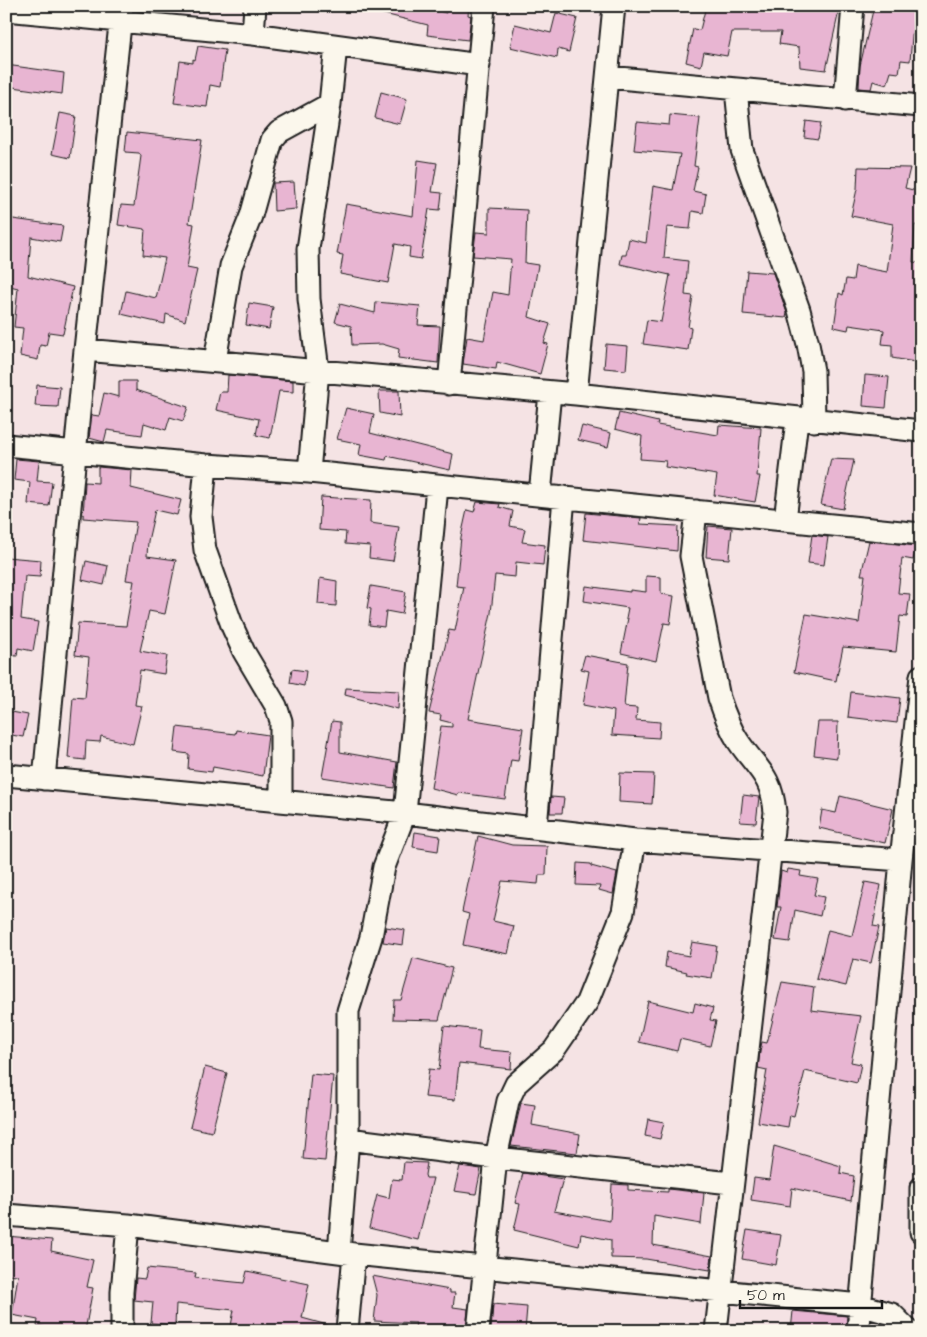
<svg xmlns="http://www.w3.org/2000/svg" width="927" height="1337" font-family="'Architects Daughter',sans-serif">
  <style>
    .building { fill: #e8b5d2; stroke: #1c1c1c }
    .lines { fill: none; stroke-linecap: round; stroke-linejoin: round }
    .street-casing { stroke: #1c1c1c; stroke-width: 25 }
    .street { stroke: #fbf7ec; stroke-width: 21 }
  </style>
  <rect width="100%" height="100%" fill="#f5e3e4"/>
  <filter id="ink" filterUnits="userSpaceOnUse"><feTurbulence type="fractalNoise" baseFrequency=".02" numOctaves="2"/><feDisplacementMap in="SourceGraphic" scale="10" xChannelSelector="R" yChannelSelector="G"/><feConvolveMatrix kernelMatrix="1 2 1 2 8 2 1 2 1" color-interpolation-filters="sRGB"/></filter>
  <g filter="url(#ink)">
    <path class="building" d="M 377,6 L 419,6 L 446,13 L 446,6 L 469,6 L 468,15 L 471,16 L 468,40 L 427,35 L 428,25 L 376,12 Z
      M 706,6 L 726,6 L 726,9 L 840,6 L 826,70 L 800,67 L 799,47 L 779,44 L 781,32 L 732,32 L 727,56 L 704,52 L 701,66 L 686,62 L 693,29 L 700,30 Z
      M 874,6 L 914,12 L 910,61 L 901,60 L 899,73 L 891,72 L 887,85 L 873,81 L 871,89 L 859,88 L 860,66 Z
      M 556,13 L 577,18 L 569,52 L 558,49 L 557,58 L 510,47 L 515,24 L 551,33 Z
      M 198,46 L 225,50 L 220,87 L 210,85 L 207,107 L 174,103 L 180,61 L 193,63 L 193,59 L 195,60 Z
      M 6,65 L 64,73 L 62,94 L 6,86 Z
      M 381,92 L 407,99 L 400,124 L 375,118 Z
      M 60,113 L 76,116 L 70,158 L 52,154 Z
      M 670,115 L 700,118 L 694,166 L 698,167 L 693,191 L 706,194 L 703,213 L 692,211 L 690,229 L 667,227 L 664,258 L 688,261 L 685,295 L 693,296 L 688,327 L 691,328 L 688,350 L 643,344 L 647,320 L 661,322 L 670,275 L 620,264 L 622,255 L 626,255 L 629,239 L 646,243 L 653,186 L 673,190 L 680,154 L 634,150 L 637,122 L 669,125 Z
      M 806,121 L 821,123 L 818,139 L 804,137 Z
      M 127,132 L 202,140 L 189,223 L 194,224 L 187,268 L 197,270 L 185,321 L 166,314 L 165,324 L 121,314 L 126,291 L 156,298 L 165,258 L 143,255 L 145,229 L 118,225 L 121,205 L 134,206 L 141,156 L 139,153 L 125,152 Z
      M 418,160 L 437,163 L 432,192 L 442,193 L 440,210 L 429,209 L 421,259 L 409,257 L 410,247 L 395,244 L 388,283 L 340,274 L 343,255 L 337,254 L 346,204 L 413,216 Z
      M 858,167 L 910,168 L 905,188 L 921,192 L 921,226 L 915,225 L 913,262 L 921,263 L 921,363 L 892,358 L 892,345 L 882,344 L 884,330 L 849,325 L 848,330 L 834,327 L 839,293 L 843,295 L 846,279 L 853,280 L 855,266 L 887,272 L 893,224 L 851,216 L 857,189 Z
      M 294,182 L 296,209 L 274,211 L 273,183 Z
      M 489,208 L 527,210 L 525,263 L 538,265 L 529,317 L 550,324 L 544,343 L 548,344 L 540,374 L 497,362 L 496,369 L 463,364 L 467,337 L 484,340 L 493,292 L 508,295 L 511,259 L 473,256 L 476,232 L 489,233 Z
      M 6,218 L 63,226 L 60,242 L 31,237 L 28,276 L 73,287 L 63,334 L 49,332 L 46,346 L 40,345 L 38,360 L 20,356 L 23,328 L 14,327 L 18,288 L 6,285 Z
      M 747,271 L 773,273 L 787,313 L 786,318 L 743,314 Z
      M 376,302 L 420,306 L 418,325 L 440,326 L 438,363 L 398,358 L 399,349 L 382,344 L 352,345 L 351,326 L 335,322 L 340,304 L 375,313 Z
      M 249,303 L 273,307 L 269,329 L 246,325 Z
      M 606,344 L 628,346 L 626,370 L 604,368 Z
      M 228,375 L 293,381 L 293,392 L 279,391 L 270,438 L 256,435 L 259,419 L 216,410 L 220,392 L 227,392 Z
      M 865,375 L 889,377 L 886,408 L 863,406 Z
      M 119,381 L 136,381 L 136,390 L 188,407 L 183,421 L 170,417 L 166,430 L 144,423 L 142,435 L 107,430 L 104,442 L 89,438 L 92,415 L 99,416 L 104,393 L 119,397 Z
      M 37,385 L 60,387 L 58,407 L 35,406 Z
      M 379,391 L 399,391 L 400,417 L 380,413 Z
      M 346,408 L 374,414 L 370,433 L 453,454 L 450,470 L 387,456 L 386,460 L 359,455 L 361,444 L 337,439 Z
      M 619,413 L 658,422 L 657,425 L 718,435 L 719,425 L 761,428 L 757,476 L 760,476 L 755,502 L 714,495 L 717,475 L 665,467 L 666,461 L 640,459 L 642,436 L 615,429 Z
      M 582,426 L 611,433 L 608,447 L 578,440 Z
      M 16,459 L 39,461 L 37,481 L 52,482 L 49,506 L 28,504 L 30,482 L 14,480 Z
      M 831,459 L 854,460 L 843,509 L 821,505 Z
      M 98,467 L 132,470 L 131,488 L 181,500 L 177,515 L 155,510 L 148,541 L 147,556 L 176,560 L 165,614 L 149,611 L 140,651 L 167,656 L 164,674 L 140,670 L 135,705 L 142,706 L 133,744 L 101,736 L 100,742 L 86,741 L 85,760 L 68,758 L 73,697 L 85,698 L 89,657 L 75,655 L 78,623 L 126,626 L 134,581 L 126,580 L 136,522 L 83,518 L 85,482 L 98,483 Z
      M 321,497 L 371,500 L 370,523 L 399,527 L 393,561 L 369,558 L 370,546 L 345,544 L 346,532 L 319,530 Z
      M 477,502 L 500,504 L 499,507 L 513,511 L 510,526 L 525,529 L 522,542 L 545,545 L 543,565 L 516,562 L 515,577 L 495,575 L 491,613 L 468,719 L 523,728 L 518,761 L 511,760 L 505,799 L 459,793 L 458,795 L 431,788 L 441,726 L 452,727 L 452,723 L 440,720 L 441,715 L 429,713 L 449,630 L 455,631 L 464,587 L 456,586 L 461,537 L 467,510 L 474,512 Z
      M 586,513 L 641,518 L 640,524 L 678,526 L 677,551 L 583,540 Z
      M 708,526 L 732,528 L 729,559 L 706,557 Z
      M 812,535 L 828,537 L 824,565 L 808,563 Z
      M 869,541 L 917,546 L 913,560 L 902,558 L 898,593 L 910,594 L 907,617 L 900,616 L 896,652 L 843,647 L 836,681 L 794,672 L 806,614 L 859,623 L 865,575 L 861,575 Z
      M 6,557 L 41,560 L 40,577 L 25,576 L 21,619 L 38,622 L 33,651 L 18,648 L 17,656 L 6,655 Z
      M 86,561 L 108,566 L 104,585 L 82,580 Z
      M 646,576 L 661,577 L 661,594 L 674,596 L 670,624 L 664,623 L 656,661 L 621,653 L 628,618 L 626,618 L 628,608 L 584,601 L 586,586 L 630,592 L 630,590 L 646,592 Z
      M 320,578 L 337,581 L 336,606 L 318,604 Z
      M 371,586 L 406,592 L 402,614 L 386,611 L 384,627 L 369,625 L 371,609 L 367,608 Z
      M 585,655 L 628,663 L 624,707 L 637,708 L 636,720 L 660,722 L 659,738 L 612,735 L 614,711 L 583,705 L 589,671 L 581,669 Z
      M 292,669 L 306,671 L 304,686 L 290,683 Z
      M 346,688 L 399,691 L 398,709 L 345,695 Z
      M 851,692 L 900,698 L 897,723 L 848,717 Z
      M 6,711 L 28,715 L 23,737 L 6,734 Z
      M 332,721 L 340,722 L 340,752 L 397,762 L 394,788 L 322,777 Z
      M 818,722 L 838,722 L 837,758 L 814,755 Z
      M 177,727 L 235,734 L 236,730 L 268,735 L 263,776 L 213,767 L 212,772 L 188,769 L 189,754 L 174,752 Z
      M 620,773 L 654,774 L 652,804 L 619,802 Z
      M 743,795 L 759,797 L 756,823 L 740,822 Z
      M 840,796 L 893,809 L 885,843 L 819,828 L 822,810 L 836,813 Z
      M 551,797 L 564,798 L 562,813 L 550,813 Z
      M 415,832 L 440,836 L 438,851 L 413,847 Z
      M 478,836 L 512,845 L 547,846 L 546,875 L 539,875 L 538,884 L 502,881 L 493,921 L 514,926 L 508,954 L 463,945 L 469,914 L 462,912 Z
      M 577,863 L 591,864 L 591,866 L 617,873 L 613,894 L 599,890 L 600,886 L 576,885 Z
      M 788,869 L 801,871 L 800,876 L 818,879 L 814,895 L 824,897 L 820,916 L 795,910 L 790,942 L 775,940 L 781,907 L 777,907 L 781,871 L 787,873 Z
      M 865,882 L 881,885 L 873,926 L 879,927 L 871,963 L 853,959 L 846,986 L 816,979 L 828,930 L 852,936 Z
      M 386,927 L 405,930 L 403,945 L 383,942 Z
      M 692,942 L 717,946 L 712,978 L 686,974 L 687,972 L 665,967 L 667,952 L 689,956 Z
      M 413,958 L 452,968 L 439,1020 L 393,1019 L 394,1000 L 401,1000 Z
      M 782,982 L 814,987 L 811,1010 L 861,1016 L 851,1062 L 861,1064 L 857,1083 L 805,1071 L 794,1116 L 790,1115 L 788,1127 L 758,1122 L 767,1070 L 758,1068 L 760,1051 L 762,1042 L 767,1043 Z
      M 648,1001 L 693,1012 L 695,1003 L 713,1008 L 710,1020 L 716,1021 L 710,1046 L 680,1039 L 677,1051 L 639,1042 Z
      M 444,1026 L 480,1030 L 478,1049 L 512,1052 L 511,1069 L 459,1063 L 455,1100 L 425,1097 L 429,1069 L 439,1070 Z
      M 205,1067 L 227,1073 L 212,1132 L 190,1127 Z
      M 311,1074 L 333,1076 L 325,1161 L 303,1159 Z
      M 521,1103 L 535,1105 L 532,1125 L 580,1134 L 577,1153 L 511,1146 Z
      M 648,1119 L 664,1122 L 660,1139 L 645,1136 Z
      M 774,1146 L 841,1166 L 840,1173 L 854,1176 L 851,1201 L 792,1188 L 790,1206 L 751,1200 L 754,1178 L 769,1180 Z
      M 404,1162 L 427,1163 L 425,1175 L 426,1178 L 433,1178 L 418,1240 L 369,1228 L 377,1195 L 389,1198 L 392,1179 L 402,1180 Z
      M 460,1166 L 481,1169 L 476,1194 L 454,1191 Z
      M 523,1173 L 563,1179 L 554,1211 L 610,1221 L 612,1184 L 628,1185 L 628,1190 L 668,1192 L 668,1189 L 704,1193 L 701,1224 L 654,1216 L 653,1245 L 712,1256 L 710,1270 L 646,1259 L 611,1258 L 611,1240 L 581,1234 L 579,1246 L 514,1230 L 520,1204 L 515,1203 Z
      M 747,1230 L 781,1235 L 776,1265 L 742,1259 Z
      M 6,1236 L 52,1240 L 51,1251 L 93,1260 L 87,1287 L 93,1288 L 85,1331 L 48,1331 L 48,1328 L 37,1326 L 38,1320 L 12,1315 L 18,1275 L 6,1274 Z
      M 147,1268 L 196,1273 L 195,1278 L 244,1283 L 247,1271 L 309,1284 L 302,1318 L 331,1326 L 330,1331 L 230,1331 L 234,1310 L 176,1304 L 175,1325 L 151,1323 L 153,1302 L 134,1300 L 136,1278 L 145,1279 Z
      M 372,1276 L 450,1290 L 450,1293 L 455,1293 L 453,1307 L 468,1309 L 466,1331 L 414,1331 L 416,1323 L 374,1321 L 377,1295 Z
      M 493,1304 L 527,1307 L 525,1331 L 491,1331 Z
      M 793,1311 L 847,1316 L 846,1331 L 791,1331 Z"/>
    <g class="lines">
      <defs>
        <path id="street" d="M 6,10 L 253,34 L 479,65
          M 253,34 L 255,6
          M 608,77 L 921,106
          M 736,89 L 742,150 L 799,310 L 808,344 L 813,371 L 814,421
          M 845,100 L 853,6
          M 85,350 L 576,394 L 921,431
          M 215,361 L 231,266 L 251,216 L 272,140 L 279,132 L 330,104
          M 449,384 L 484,6
          M 576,394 L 614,6
          M 6,445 L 206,465 L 309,472 L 921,534
          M 206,465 L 201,517 L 205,550 L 233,628 L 244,652 L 276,706 L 281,721 L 281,801
          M 309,472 L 318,370 L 309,299 L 308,249 L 330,104 L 336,46
          M 540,494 L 550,393
          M 696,511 L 691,556 L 719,698 C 724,713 729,727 738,741 C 756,768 772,775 775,812 L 716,1331
          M 785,520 L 797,420
          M 6,775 L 405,813 L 635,840 L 901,860
          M 44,779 L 85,350 L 122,6
          M 536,828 L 564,497
          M 348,1139 L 496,1158 L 731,1183
          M 921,1188 L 921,1232
          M 6,1215 L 128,1225 L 354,1254 L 860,1305 L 892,1314 L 909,1331
          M 339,1252 L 348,1139 L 348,1011 L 371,937 L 384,867 L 405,813 L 437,487
          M 122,1331 L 122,1292 L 128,1225
          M 347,1331 L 354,1254
          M 478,1331 L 496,1158 L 508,1101 L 516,1084 L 554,1050 L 587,1002 L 623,912 L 635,840
          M 858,1331 L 901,860 L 921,676"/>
      </defs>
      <use href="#street" class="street-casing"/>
      <use href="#street" class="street"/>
    </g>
  </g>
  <rect width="927" height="1337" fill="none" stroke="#fbf7ec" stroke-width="25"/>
  <rect x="12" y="12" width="902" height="1312" fill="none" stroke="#1c1c1c" stroke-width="2" filter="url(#ink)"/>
  <path d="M740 1300v8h142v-8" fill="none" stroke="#1c1c1c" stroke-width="2.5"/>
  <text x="747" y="1300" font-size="15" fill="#1c1c1c" stroke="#fbf7ec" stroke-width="4" paint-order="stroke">50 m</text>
</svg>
